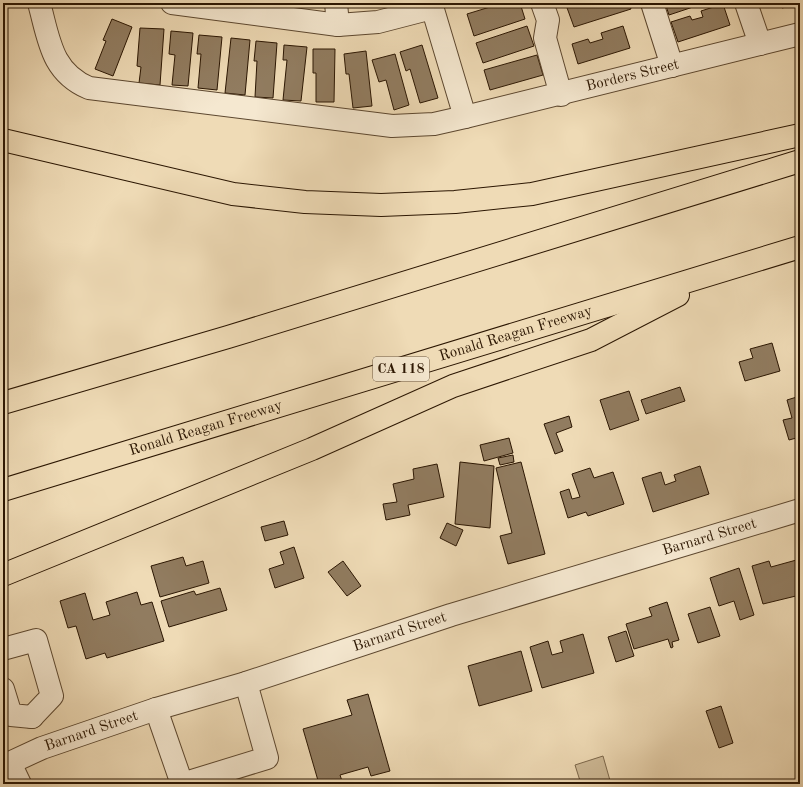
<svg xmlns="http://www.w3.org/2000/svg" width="803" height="787" font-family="'Old Standard TT',serif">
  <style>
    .garden { fill: #ceba97; stroke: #7c684c }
    .building { fill: #917c60; stroke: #2b1602 }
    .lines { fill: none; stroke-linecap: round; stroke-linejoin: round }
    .minor-casing { stroke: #5c472f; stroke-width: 24 }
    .highway-casing { stroke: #2b1602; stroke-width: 24 }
    .minor { stroke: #f5e8d0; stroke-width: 22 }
    .highway { stroke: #efdbb6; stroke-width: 22 }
    .labels { text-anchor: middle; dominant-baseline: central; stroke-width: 3; stroke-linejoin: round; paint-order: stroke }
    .shield { fill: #f5e8d0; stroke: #685540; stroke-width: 1 }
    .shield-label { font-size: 14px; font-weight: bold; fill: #2b1602 }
    .street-label { font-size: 15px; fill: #2b1602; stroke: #f5e8d0 }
  </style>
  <rect width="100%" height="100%" fill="#efdbb6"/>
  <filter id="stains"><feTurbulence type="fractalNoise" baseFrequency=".005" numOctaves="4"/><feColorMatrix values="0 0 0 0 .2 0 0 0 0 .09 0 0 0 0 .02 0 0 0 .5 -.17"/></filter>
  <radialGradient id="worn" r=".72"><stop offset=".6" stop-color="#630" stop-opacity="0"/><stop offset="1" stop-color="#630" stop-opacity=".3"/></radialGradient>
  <path class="garden" d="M 603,756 L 611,784 L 581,784 L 575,765 Z"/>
  <path class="building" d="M 54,3 L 69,3 L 55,7 Z
    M 464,3 L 477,3 L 465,7 Z
    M 503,3 L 520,3 L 525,19 L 474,36 L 467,14 Z
    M 571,3 L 629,3 L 631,9 L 574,27 L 566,5 Z
    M 665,3 L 705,3 L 669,15 Z
    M 781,3 L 800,3 L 800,4 L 782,8 Z
    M 723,4 L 730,25 L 678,42 L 671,22 L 690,16 L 692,20 L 703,17 L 701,11 Z
    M 112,19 L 132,27 L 113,76 L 95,69 L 106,41 L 103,40 Z
    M 527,26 L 534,46 L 483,63 L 476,43 Z
    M 623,26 L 630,48 L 578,64 L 572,44 L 588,39 L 590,43 L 603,39 L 601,33 Z
    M 140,28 L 164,29 L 160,85 L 139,83 L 141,67 L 137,66 Z
    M 171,31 L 193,33 L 188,86 L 172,85 L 175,55 L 169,54 Z
    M 199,35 L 222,37 L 217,90 L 198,88 L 201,54 L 197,54 Z
    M 231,38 L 250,40 L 245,95 L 225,93 Z
    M 256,41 L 277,43 L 273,98 L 255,97 L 257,61 L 254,61 Z
    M 284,45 L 307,47 L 301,101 L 283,100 L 287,60 L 283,60 Z
    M 422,45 L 438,98 L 420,103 L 410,69 L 406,71 L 400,52 Z
    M 313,49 L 335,49 L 334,102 L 316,102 L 316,73 L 313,73 Z
    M 366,51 L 372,106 L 353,108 L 349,74 L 346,74 L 344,54 Z
    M 395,54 L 409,105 L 394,110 L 386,80 L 379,82 L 372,60 Z
    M 537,55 L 543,75 L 490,90 L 484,70 Z
    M 772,343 L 780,371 L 745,381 L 739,362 L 753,358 L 750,349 Z
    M 680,387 L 685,401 L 646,414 L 641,400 Z
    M 629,391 L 639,420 L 610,430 L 600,400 Z
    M 800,396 L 800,437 L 789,440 L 783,420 L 792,418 L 787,400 Z
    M 569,416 L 572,427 L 556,433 L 563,451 L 555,454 L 544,424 Z
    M 509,438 L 513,453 L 484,461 L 480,445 Z
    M 513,455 L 514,462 L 500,465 L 498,458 Z
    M 460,462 L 494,466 L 490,528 L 455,524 Z
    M 521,462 L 545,554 L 508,564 L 500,536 L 512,533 L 496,468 Z
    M 437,464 L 444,497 L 408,505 L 410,515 L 386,520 L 383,504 L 397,502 L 393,484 L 414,479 L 413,469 Z
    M 700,466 L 709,494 L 653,512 L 642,478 L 661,472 L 665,485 L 676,481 L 674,475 Z
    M 590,468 L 594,478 L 613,472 L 624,504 L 588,516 L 586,512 L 568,518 L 560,492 L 569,489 L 572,499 L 580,497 L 572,474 Z
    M 284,521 L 288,535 L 265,541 L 261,527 Z
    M 447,523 L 463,530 L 456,546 L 440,538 Z
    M 294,547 L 304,578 L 275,588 L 269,569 L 284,564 L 280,552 Z
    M 183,557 L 186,566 L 203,561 L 209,583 L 160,597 L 151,566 Z
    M 800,559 L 800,595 L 763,604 L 752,566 L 769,561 L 771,567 Z
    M 343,561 L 361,586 L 347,596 L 328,572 Z
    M 739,568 L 754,615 L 740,620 L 734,601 L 719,606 L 710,578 Z
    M 220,588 L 227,610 L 169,627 L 161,601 L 194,591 L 196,595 Z
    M 137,592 L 141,605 L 152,602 L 164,641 L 107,658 L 105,653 L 86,659 L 76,626 L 68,628 L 60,601 L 85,593 L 93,620 L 110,615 L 106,602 Z
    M 667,602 L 679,640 L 672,642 L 673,647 L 671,648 L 668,639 L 634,649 L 626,624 L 652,616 L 649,608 Z
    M 710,607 L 720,636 L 698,643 L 688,614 Z
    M 626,631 L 634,656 L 616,662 L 608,637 Z
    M 583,634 L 594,673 L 542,688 L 530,647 L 548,641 L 552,655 L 563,652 L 560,641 Z
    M 521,651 L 532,691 L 479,706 L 468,666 Z
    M 368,694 L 390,771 L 371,776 L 368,767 L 340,775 L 343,784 L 319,784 L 303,729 L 352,715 L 347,700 Z
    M 721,706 L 733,743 L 719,748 L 706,711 Z"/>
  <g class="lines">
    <defs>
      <g id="minor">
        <path id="s1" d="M 39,3 C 49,39 51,72 89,88 L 392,126 L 434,124 L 465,117 L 800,34"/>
        <path d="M 172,3 L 338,25 L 378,22 L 432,8"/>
        <path d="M 336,3 L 338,25"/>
        <path d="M 431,3 L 465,117"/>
        <path d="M 542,3 L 548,20 L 545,38 L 561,95"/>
        <path d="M 652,3 L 672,66"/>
        <path d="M 746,3 L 760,44"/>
        <path d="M 3,649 L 36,640 L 52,696 L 32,717"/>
        <path d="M 3,689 L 11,715 L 32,717"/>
        <path d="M 156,709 L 182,784 L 267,758 L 246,683"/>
        <path d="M 10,763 L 20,784"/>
        <path id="s2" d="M 3,766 L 42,748 L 156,709 L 246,683 L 451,615 L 800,510"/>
      </g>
      <g id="highway">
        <path d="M 3,140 L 233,194 L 305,202 L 381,205 L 455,202 L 532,194 L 800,135"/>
        <path d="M 3,403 L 228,337 L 800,161"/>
        <path id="s3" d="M 3,490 L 800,247"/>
        <path d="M 3,575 L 312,449 L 453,386 L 591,340 L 678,295"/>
      </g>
    </defs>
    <use href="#minor" class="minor-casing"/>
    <use href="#highway" class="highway-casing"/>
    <use href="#minor" class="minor"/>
    <use href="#highway" class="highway"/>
  </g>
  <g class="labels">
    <rect class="shield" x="373" y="357" width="56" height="24" rx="3"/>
    <g class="shield-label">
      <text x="401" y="369">CA 118</text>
    </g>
    <g class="street-label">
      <text stroke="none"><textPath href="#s1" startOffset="655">Borders Street</textPath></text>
      <text stroke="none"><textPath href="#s3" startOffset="536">Ronald Reagan Freeway</textPath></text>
      <text stroke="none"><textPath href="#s3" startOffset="212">Ronald Reagan Freeway</textPath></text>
      <text stroke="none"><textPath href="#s2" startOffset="743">Barnard Street</textPath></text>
      <text stroke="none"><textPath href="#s2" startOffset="419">Barnard Street</textPath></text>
      <text stroke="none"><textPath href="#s2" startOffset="95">Barnard Street</textPath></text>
    </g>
  </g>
  <rect width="803" height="787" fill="none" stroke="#efdbb6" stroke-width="16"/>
  <rect x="4" y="4" width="795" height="779" fill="none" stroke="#2b1602" stroke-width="2"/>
  <rect x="8" y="8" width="787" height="771" fill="none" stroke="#2b1602"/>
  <rect width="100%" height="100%" filter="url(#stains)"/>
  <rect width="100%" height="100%" fill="url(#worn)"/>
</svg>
